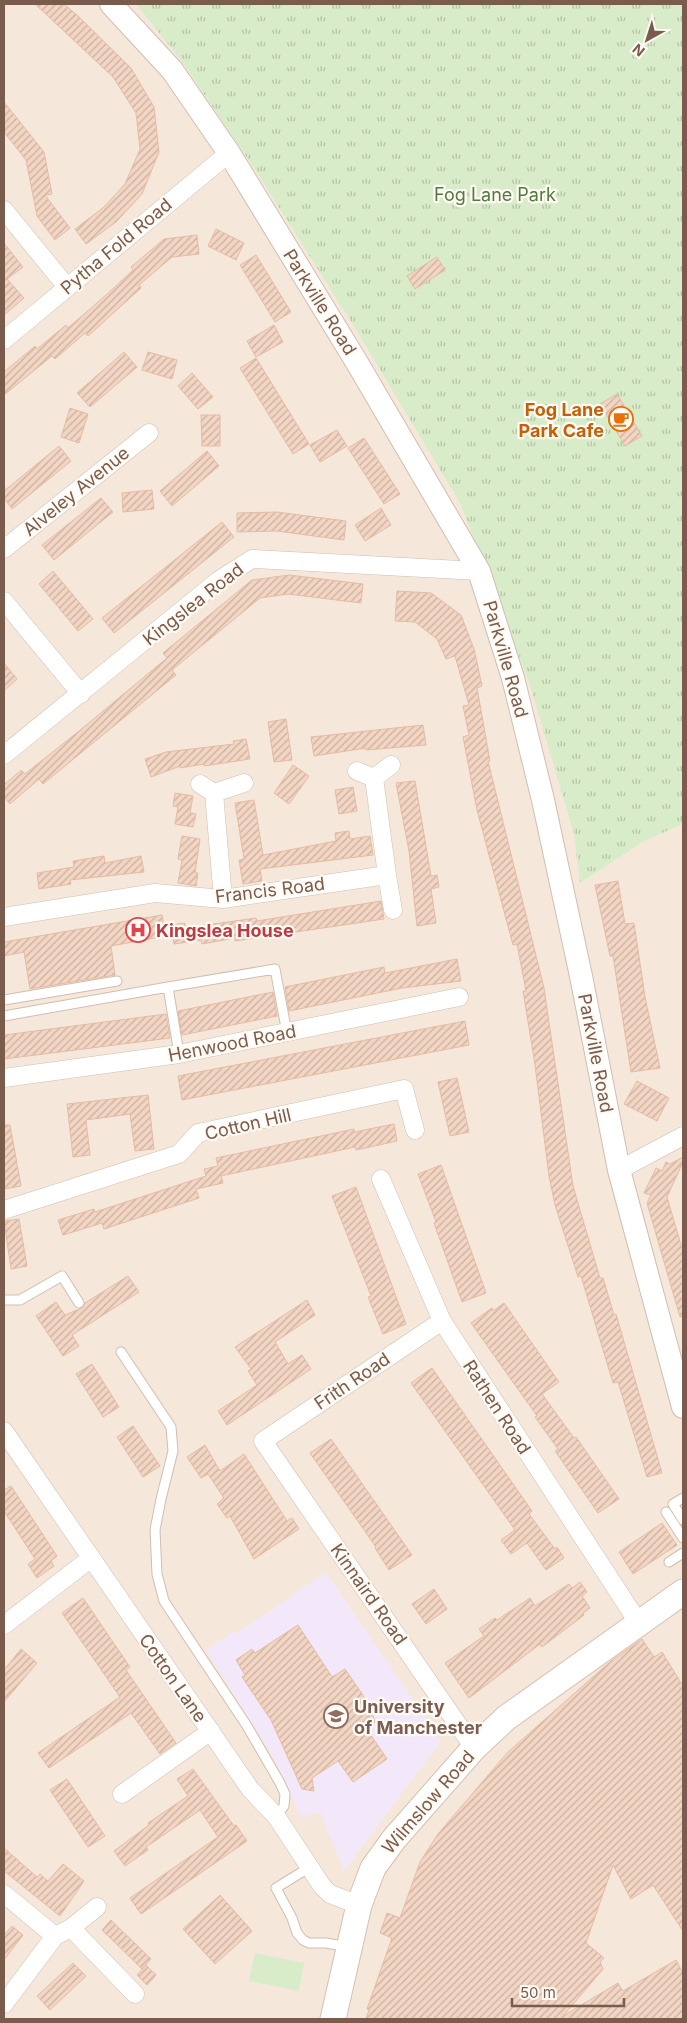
<svg xmlns="http://www.w3.org/2000/svg" width="687" height="2023" font-family="Inter,sans-serif">
  <style>
    .residential { fill: #f5e8da }
    .education { fill: #f3e8fa }
    .green { fill: #d8ecc9 }
    .park { fill: url(#park-tufts) }
    .building { fill: url(#building-hatch); stroke: #e6bba3 }
    .lines { fill: none; stroke-linecap: round; stroke-linejoin: round }
    .service-casing { stroke: #d1beb0; stroke-width: 11 }
    .minor-casing { stroke: #d1beb0; stroke-width: 19 }
    .tertiary-casing { stroke: #d1beb0; stroke-width: 24 }
    .secondary-casing { stroke: #d6c0b0; stroke-width: 27 }
    .service { stroke: #fff; stroke-width: 9 }
    .minor { stroke: #fff; stroke-width: 18 }
    .tertiary { stroke: #fff; stroke-width: 22 }
    .secondary { stroke: #fff; stroke-width: 25 }
    .labels { text-anchor: middle; dominant-baseline: central; stroke-width: 4.5; stroke-linejoin: round; paint-order: stroke }
    .park-label { font-size: 18px; fill: #537a41; stroke: #fffaf3 }
    .street-label { font-size: 18px; fill: #7a5c4d; stroke: #fffaf3 }
    .food-label { font-size: 18px; font-weight: bold; fill: #c56008; stroke: #fffaf3; text-anchor: end }
    .health-label { font-size: 18px; font-weight: bold; fill: #be3a42; stroke: #fffaf3; text-anchor: start }
    .education-label { font-size: 18px; font-weight: bold; fill: #785e54; stroke: #fffaf3; text-anchor: start }
  </style>
  <defs>
    <pattern id="park-tufts" width="24" height="20" patternUnits="userSpaceOnUse" patternTransform="scale(1.25)"><rect width="24" height="20" fill="#d8ecc9"/><path d="M3 7l-1-3M5 7V3M7 7l1-3M15 17l-1-3M17 17v-4M19 17l1-3" fill="none" stroke="#b4c2a5"/></pattern>
    <pattern id="building-hatch" width="6" height="6" patternUnits="userSpaceOnUse" patternTransform="scale(1.25)"><rect width="6" height="6" fill="#f3d5c3"/><path d="M-1 1l2-2M0 6l6-6M5 7l2-2" fill="none" stroke="#cab0a1"/></pattern>
  </defs>
  <rect width="100%" height="100%" fill="#fdf6ec"/>
  <path class="residential" d="M 4,4 L 683,4 L 683,2019 L 4,2019 Z"/>
  <path class="education" d="M 326,1572 L 441,1741 L 344,1871 L 320,1812 L 301,1817 L 275,1760 L 206,1650 L 234,1631 L 236,1634 Z"/>
  <path class="green" d="M 255,1953 L 304,1963 L 299,1991 L 249,1981 Z"/>
  <path class="park" d="M 136,4 L 683,4 L 683,824 L 644,841 L 580,883 L 574,834 L 529,682 L 460,503 L 355,328 L 254,168 L 181,60 Z"/>
  <path class="building" d="M 35,4 L 64,4 L 78,16 L 131,68 L 154,107 L 159,152 L 142,194 L 116,222 L 86,244 L 75,229 L 104,207 L 125,184 L 140,149 L 136,113 L 113,77 Z
    M 4,102 L 44,152 L 52,194 L 45,195 L 70,228 L 55,240 L 37,216 L 26,160 L 4,132 Z
    M 216,229 L 244,243 L 236,260 L 208,246 Z
    M 197,235 L 199,254 L 172,257 L 139,285 L 141,288 L 88,336 L 85,333 L 55,359 L 52,356 L 4,395 L 4,372 L 35,346 L 37,349 L 66,325 L 68,328 L 106,295 L 133,270 L 131,267 L 164,239 Z
    M 4,243 L 23,267 L 7,279 L 24,298 L 4,315 Z
    M 256,255 L 291,312 L 275,322 L 240,265 Z
    M 437,257 L 445,270 L 415,289 L 407,276 Z
    M 274,325 L 283,342 L 256,357 L 247,341 Z
    M 124,352 L 137,367 L 90,407 L 77,393 Z
    M 148,352 L 177,360 L 172,379 L 142,370 Z
    M 256,358 L 309,444 L 293,454 L 240,368 Z
    M 192,373 L 213,397 L 198,409 L 178,386 Z
    M 617,394 L 642,436 L 625,446 L 600,404 Z
    M 70,408 L 88,414 L 79,443 L 61,437 Z
    M 201,415 L 220,415 L 220,446 L 202,446 Z
    M 337,430 L 347,446 L 320,462 L 310,445 Z
    M 364,438 L 400,494 L 384,504 L 348,448 Z
    M 59,446 L 71,461 L 12,509 L 4,498 L 4,491 Z
    M 207,451 L 219,466 L 172,506 L 160,491 Z
    M 152,490 L 154,509 L 123,512 L 122,493 Z
    M 101,498 L 113,512 L 54,560 L 42,545 Z
    M 381,508 L 391,525 L 365,541 L 355,525 Z
    M 277,512 L 346,521 L 344,540 L 277,531 L 237,532 L 237,513 Z
    M 222,522 L 234,537 L 114,633 L 102,618 Z
    M 53,571 L 93,619 L 78,631 L 39,584 Z
    M 289,575 L 363,584 L 361,603 L 288,594 L 260,598 L 172,670 L 176,675 L 43,784 L 39,779 L 10,804 L 4,797 L 4,785 L 21,770 L 25,774 L 79,731 L 167,658 L 163,653 L 252,580 Z
    M 397,591 L 431,593 L 461,615 L 474,649 L 482,686 L 477,688 L 490,761 L 488,761 L 544,988 L 573,1186 L 600,1278 L 603,1278 L 614,1315 L 616,1314 L 662,1473 L 647,1477 L 618,1382 L 613,1383 L 581,1276 L 578,1277 L 555,1205 L 549,1176 L 535,1065 L 523,991 L 526,991 L 517,944 L 513,945 L 477,810 L 463,737 L 469,735 L 463,706 L 469,705 L 455,656 L 446,659 L 437,639 L 415,622 L 395,621 Z
    M 4,663 L 17,679 L 4,691 Z
    M 286,719 L 292,760 L 274,762 L 268,722 Z
    M 423,725 L 426,745 L 366,750 L 366,748 L 314,756 L 311,737 Z
    M 246,739 L 250,759 L 204,766 L 204,764 L 180,768 L 180,766 L 151,777 L 145,759 L 166,752 L 234,744 L 233,741 Z
    M 293,765 L 309,776 L 289,804 L 274,793 Z
    M 415,781 L 431,876 L 437,875 L 439,887 L 431,889 L 436,923 L 417,926 L 409,851 L 396,783 Z
    M 353,787 L 357,811 L 339,814 L 335,790 Z
    M 175,793 L 193,796 L 190,813 L 196,814 L 193,827 L 175,824 L 178,807 L 173,806 Z
    M 254,800 L 263,855 L 336,841 L 335,833 L 349,831 L 350,839 L 370,836 L 373,855 L 260,869 L 262,881 L 243,884 L 239,860 L 244,859 L 235,803 Z
    M 182,836 L 200,839 L 195,873 L 198,873 L 196,886 L 178,883 L 182,860 L 178,859 Z
    M 104,856 L 105,863 L 141,856 L 144,872 L 70,880 L 71,884 L 39,889 L 37,873 L 74,867 L 73,861 Z
    M 618,881 L 625,924 L 634,923 L 645,997 L 660,1068 L 631,1072 L 613,956 L 610,956 L 595,885 Z
    M 381,901 L 384,919 L 235,941 L 235,938 L 202,944 L 201,940 L 174,944 L 172,925 L 185,923 L 185,928 L 256,918 L 257,921 Z
    M 162,915 L 166,936 L 111,946 L 115,975 L 30,989 L 24,952 L 4,956 L 4,942 Z
    M 457,959 L 461,981 L 402,988 L 289,1011 L 285,987 L 384,967 L 385,973 Z
    M 273,992 L 277,1016 L 182,1035 L 178,1011 Z
    M 166,1014 L 170,1038 L 4,1059 L 4,1035 Z
    M 465,1021 L 469,1045 L 182,1100 L 178,1076 Z
    M 457,1078 L 469,1132 L 450,1136 L 438,1082 Z
    M 637,1081 L 669,1098 L 657,1121 L 624,1104 Z
    M 148,1095 L 154,1149 L 135,1151 L 130,1114 L 86,1120 L 90,1155 L 73,1157 L 67,1104 Z
    M 394,1124 L 397,1141 L 356,1150 L 355,1147 L 221,1176 L 223,1183 L 196,1189 L 199,1198 L 104,1229 L 102,1223 L 63,1235 L 58,1220 L 94,1209 L 95,1212 L 206,1176 L 204,1169 L 218,1166 L 216,1158 L 354,1129 L 354,1132 Z
    M 4,1125 L 10,1125 L 21,1186 L 4,1189 Z
    M 683,1157 L 683,1162 L 667,1197 L 683,1252 L 683,1316 L 680,1317 L 647,1203 L 651,1195 L 644,1193 L 656,1168 L 662,1171 L 666,1162 L 670,1164 Z
    M 441,1165 L 486,1293 L 462,1302 L 434,1223 L 436,1222 L 418,1174 Z
    M 356,1187 L 406,1324 L 383,1334 L 368,1297 L 371,1296 L 332,1196 Z
    M 19,1219 L 27,1266 L 11,1269 L 4,1221 Z
    M 128,1276 L 139,1292 L 72,1335 L 79,1346 L 63,1356 L 36,1316 L 56,1302 L 65,1315 L 82,1308 L 85,1303 Z
    M 307,1300 L 315,1315 L 275,1342 L 288,1364 L 302,1355 L 311,1369 L 227,1425 L 218,1411 L 257,1385 L 248,1371 L 251,1369 L 235,1347 Z
    M 504,1303 L 559,1382 L 542,1394 L 574,1438 L 576,1437 L 619,1499 L 598,1513 L 555,1451 L 558,1449 L 535,1417 L 537,1416 L 471,1323 L 492,1308 L 493,1311 Z
    M 92,1364 L 119,1407 L 103,1417 L 76,1374 Z
    M 432,1368 L 532,1511 L 529,1514 L 555,1549 L 557,1547 L 564,1558 L 546,1570 L 527,1543 L 511,1554 L 501,1540 L 515,1530 L 411,1383 Z
    M 133,1426 L 160,1466 L 143,1477 L 117,1437 Z
    M 331,1439 L 412,1555 L 389,1570 L 375,1548 L 376,1547 L 310,1453 Z
    M 205,1445 L 220,1471 L 244,1454 L 287,1521 L 292,1518 L 299,1529 L 254,1559 L 230,1516 L 227,1518 L 217,1504 L 224,1498 L 208,1474 L 201,1478 L 187,1457 Z
    M 11,1486 L 57,1556 L 51,1561 L 54,1566 L 37,1578 L 28,1564 L 35,1559 L 4,1511 L 4,1490 Z
    M 662,1523 L 677,1545 L 633,1574 L 619,1552 Z
    M 580,1582 L 587,1592 L 582,1596 L 590,1608 L 583,1613 L 584,1615 L 542,1647 L 540,1644 L 469,1698 L 445,1663 L 484,1636 L 479,1629 L 495,1618 L 497,1620 L 530,1598 L 535,1606 L 569,1584 L 572,1588 Z
    M 434,1589 L 447,1609 L 426,1624 L 412,1604 Z
    M 83,1598 L 130,1667 L 126,1670 L 176,1743 L 160,1754 L 131,1713 L 49,1768 L 38,1753 L 120,1697 L 62,1613 Z
    M 298,1625 L 332,1677 L 345,1669 L 369,1704 L 375,1722 L 366,1728 L 387,1759 L 353,1782 L 338,1761 L 312,1778 L 314,1791 L 302,1789 L 271,1720 L 242,1677 L 245,1675 L 236,1660 L 252,1649 L 255,1653 Z
    M 642,1639 L 654,1657 L 662,1652 L 683,1686 L 683,1931 L 653,1885 L 631,1899 L 613,1865 L 586,1943 L 604,1958 L 600,1962 L 603,1969 L 563,2016 L 618,1983 L 623,1991 L 676,1960 L 683,1973 L 683,2019 L 366,2019 L 369,2010 L 367,2009 L 392,1938 L 380,1933 L 387,1913 L 400,1918 L 420,1862 L 438,1834 L 507,1753 L 611,1661 Z
    M 21,1649 L 37,1663 L 4,1702 L 4,1670 Z
    M 193,1769 L 234,1826 L 236,1825 L 247,1841 L 141,1914 L 130,1898 L 218,1837 L 200,1810 L 146,1847 L 148,1850 L 125,1866 L 114,1851 L 149,1825 L 148,1823 L 188,1796 L 177,1779 Z
    M 67,1779 L 105,1836 L 88,1847 L 50,1790 Z
    M 4,1848 L 37,1877 L 40,1874 L 48,1881 L 63,1864 L 84,1881 L 60,1916 L 4,1871 Z
    M 220,1895 L 252,1931 L 215,1964 L 183,1929 Z
    M 111,1920 L 151,1959 L 142,1969 L 102,1930 Z
    M 12,1926 L 23,1935 L 4,1960 L 4,1935 Z
    M 73,1963 L 86,1976 L 50,2010 L 37,1996 Z
    M 146,1965 L 156,1975 L 147,1985 L 137,1975 Z"/>
  <g class="lines">
    <defs>
      <path id="service" d="M 4,1000 L 117,981
        M 4,1016 L 168,987
        M 179,1054 L 168,987 L 275,969 L 287,1033
        M 4,1300 L 20,1300 L 62,1276 L 79,1303
        M 121,1352 L 171,1427 L 173,1451 L 161,1499 L 155,1530 L 157,1574 L 164,1601 L 247,1726 L 280,1783 L 285,1794 L 284,1806 L 276,1816
        M 683,1498 L 673,1504 L 683,1520
        M 666,1512 L 683,1538
        M 669,1562 L 683,1553
        M 310,1867 L 276,1888 L 292,1918 L 297,1933 L 303,1940 L 309,1943 L 326,1943 L 349,1947"/>
      <path id="minor" d="M 4,210 L 67,287
        M 4,340 L 229,153
        M 4,549 L 149,433
        M 4,601 L 81,694
        M 4,755 L 219,580 L 252,559 L 479,571
        M 374,778 L 391,765
        M 200,784 L 214,793 L 244,783
        M 214,793 L 223,899
        M 387,875 L 393,910
        M 4,917 L 155,893 L 223,899 L 387,875 L 374,778 L 357,771
        M 4,1078 L 179,1054 L 459,997
        M 619,1170 L 683,1136
        M 381,1179 L 442,1321 L 638,1622
        M 4,1210 L 179,1154 L 198,1133 L 404,1089 L 415,1130
        M 442,1321 L 263,1441 L 474,1748
        M 4,1431 L 250,1789 L 276,1816 L 322,1886 L 330,1894 L 359,1905
        M 4,1625 L 90,1559
        M 122,1794 L 211,1731
        M 4,1894 L 55,1936
        M 71,1928 L 135,1994
        M 4,2004 L 55,1936 L 71,1928 L 97,1907"/>
      <path id="tertiary" d="M 111,4 L 172,70 L 229,153 L 356,361 L 479,571 L 513,678 L 543,800 L 581,976 L 619,1170 L 683,1407"/>
      <path id="secondary" d="M 333,2019 L 359,1905 L 373,1868 L 394,1839 L 474,1748 L 506,1718 L 683,1592"/>
    </defs>
    <use href="#service" class="service-casing"/>
    <use href="#minor" class="minor-casing"/>
    <use href="#tertiary" class="tertiary-casing"/>
    <use href="#secondary" class="secondary-casing"/>
    <use href="#service" class="service"/>
    <use href="#minor" class="minor"/>
    <use href="#tertiary" class="tertiary"/>
    <use href="#secondary" class="secondary"/>
  </g>
  <defs>
    <symbol id="cafe-ring" viewBox="-11 -11 22 22"><circle r="9.5" fill="#fffaf3" stroke="#e8710a" stroke-width="1.5"/><path d="M-5.5-4.5H6V0H3Q3 3.5 0 3.5H-2.5Q-5.5 3.5-5.5 0ZM3-3.2v2h1.7v-2ZM-6 4.5H4V6H-6Z" fill="#e8710a"/></symbol>
    <symbol id="hospital-ring" viewBox="-11 -11 22 22"><circle r="9.5" fill="#fffaf3" stroke="#e0444e" stroke-width="1.5"/><path d="M-5-5h3v3.5h4V-5h3V5h-3V1.5h-4V5h-3Z" fill="#e0444e"/></symbol>
    <symbol id="university-ring" viewBox="-11 -11 22 22"><circle r="9.5" fill="#fffaf3" stroke="#8d6e63" stroke-width="1.5"/><path d="M0-5L7-2L0 1L-7-2ZM-4 1L0 2.5L4 1V4Q0 6-4 4Z" fill="#8d6e63"/></symbol>
  </defs>
  <g fill-rule="evenodd">
    <use href="#cafe-ring" x="607" y="405" width="28" height="28"/>
    <use href="#hospital-ring" x="124" y="916" width="28" height="28"/>
    <use href="#university-ring" x="322" y="1702" width="28" height="28"/>
  </g>
  <g class="labels">
    <g class="park-label">
      <text x="495" y="194">Fog Lane Park</text>
    </g>
    <g class="street-label">
      <text transform="translate(116 246) rotate(-40)">Pytha Fold Road</text>
      <text transform="translate(320 302) rotate(58)">Parkville Road</text>
      <text transform="translate(76 491) rotate(-39)">Alveley Avenue</text>
      <text transform="translate(193 604) rotate(-38)">Kingslea Road</text>
      <text transform="translate(506 659) rotate(74)">Parkville Road</text>
      <text transform="translate(270 890) rotate(-7)">Francis Road</text>
      <text transform="translate(232 1043) rotate(-11)">Henwood Road</text>
      <text transform="translate(596 1053) rotate(79)">Parkville Road</text>
      <text transform="translate(248 1124) rotate(-13)">Cotton Hill</text>
      <text transform="translate(352 1381) rotate(-34)">Frith Road</text>
      <text transform="translate(497 1407) rotate(57)">Rathen Road</text>
      <text transform="translate(369 1594) rotate(55)">Kinnaird Road</text>
      <text transform="translate(173 1678) rotate(55)">Cotton Lane</text>
      <text transform="translate(428 1802) rotate(-49)">Wilmslow Road</text>
    </g>
    <g class="food-label">
      <text x="604" y="409">Fog Lane<tspan x="604" dy="21">Park Cafe</tspan></text>
    </g>
    <g class="health-label">
      <text x="156" y="930">Kingslea House</text>
    </g>
    <g class="education-label">
      <text x="354" y="1706">University<tspan x="354" dy="21">of Manchester</tspan></text>
    </g>
  </g>
  <rect width="687" height="2023" fill="none" stroke="#7a5c4d" stroke-width="10"/>
  <g transform="translate(647 40) rotate(219)" stroke="#fffaf3" stroke-width="4" paint-order="stroke">
  <path d="M0-4L9 19L0 12L-9 19Z" fill="#7a5c4d"/>
  <text y="-8" font-size="14" font-weight="bold" text-anchor="middle" fill="#7a5c4d">N</text>
  </g>
  <path d="M512 1998v8h112v-8" fill="none" stroke="#7a5c4d" stroke-width="2.5"/>
  <text x="520" y="1998" font-size="15" fill="#7a5c4d" stroke="#fffaf3" stroke-width="4" paint-order="stroke">50 m</text>
</svg>
